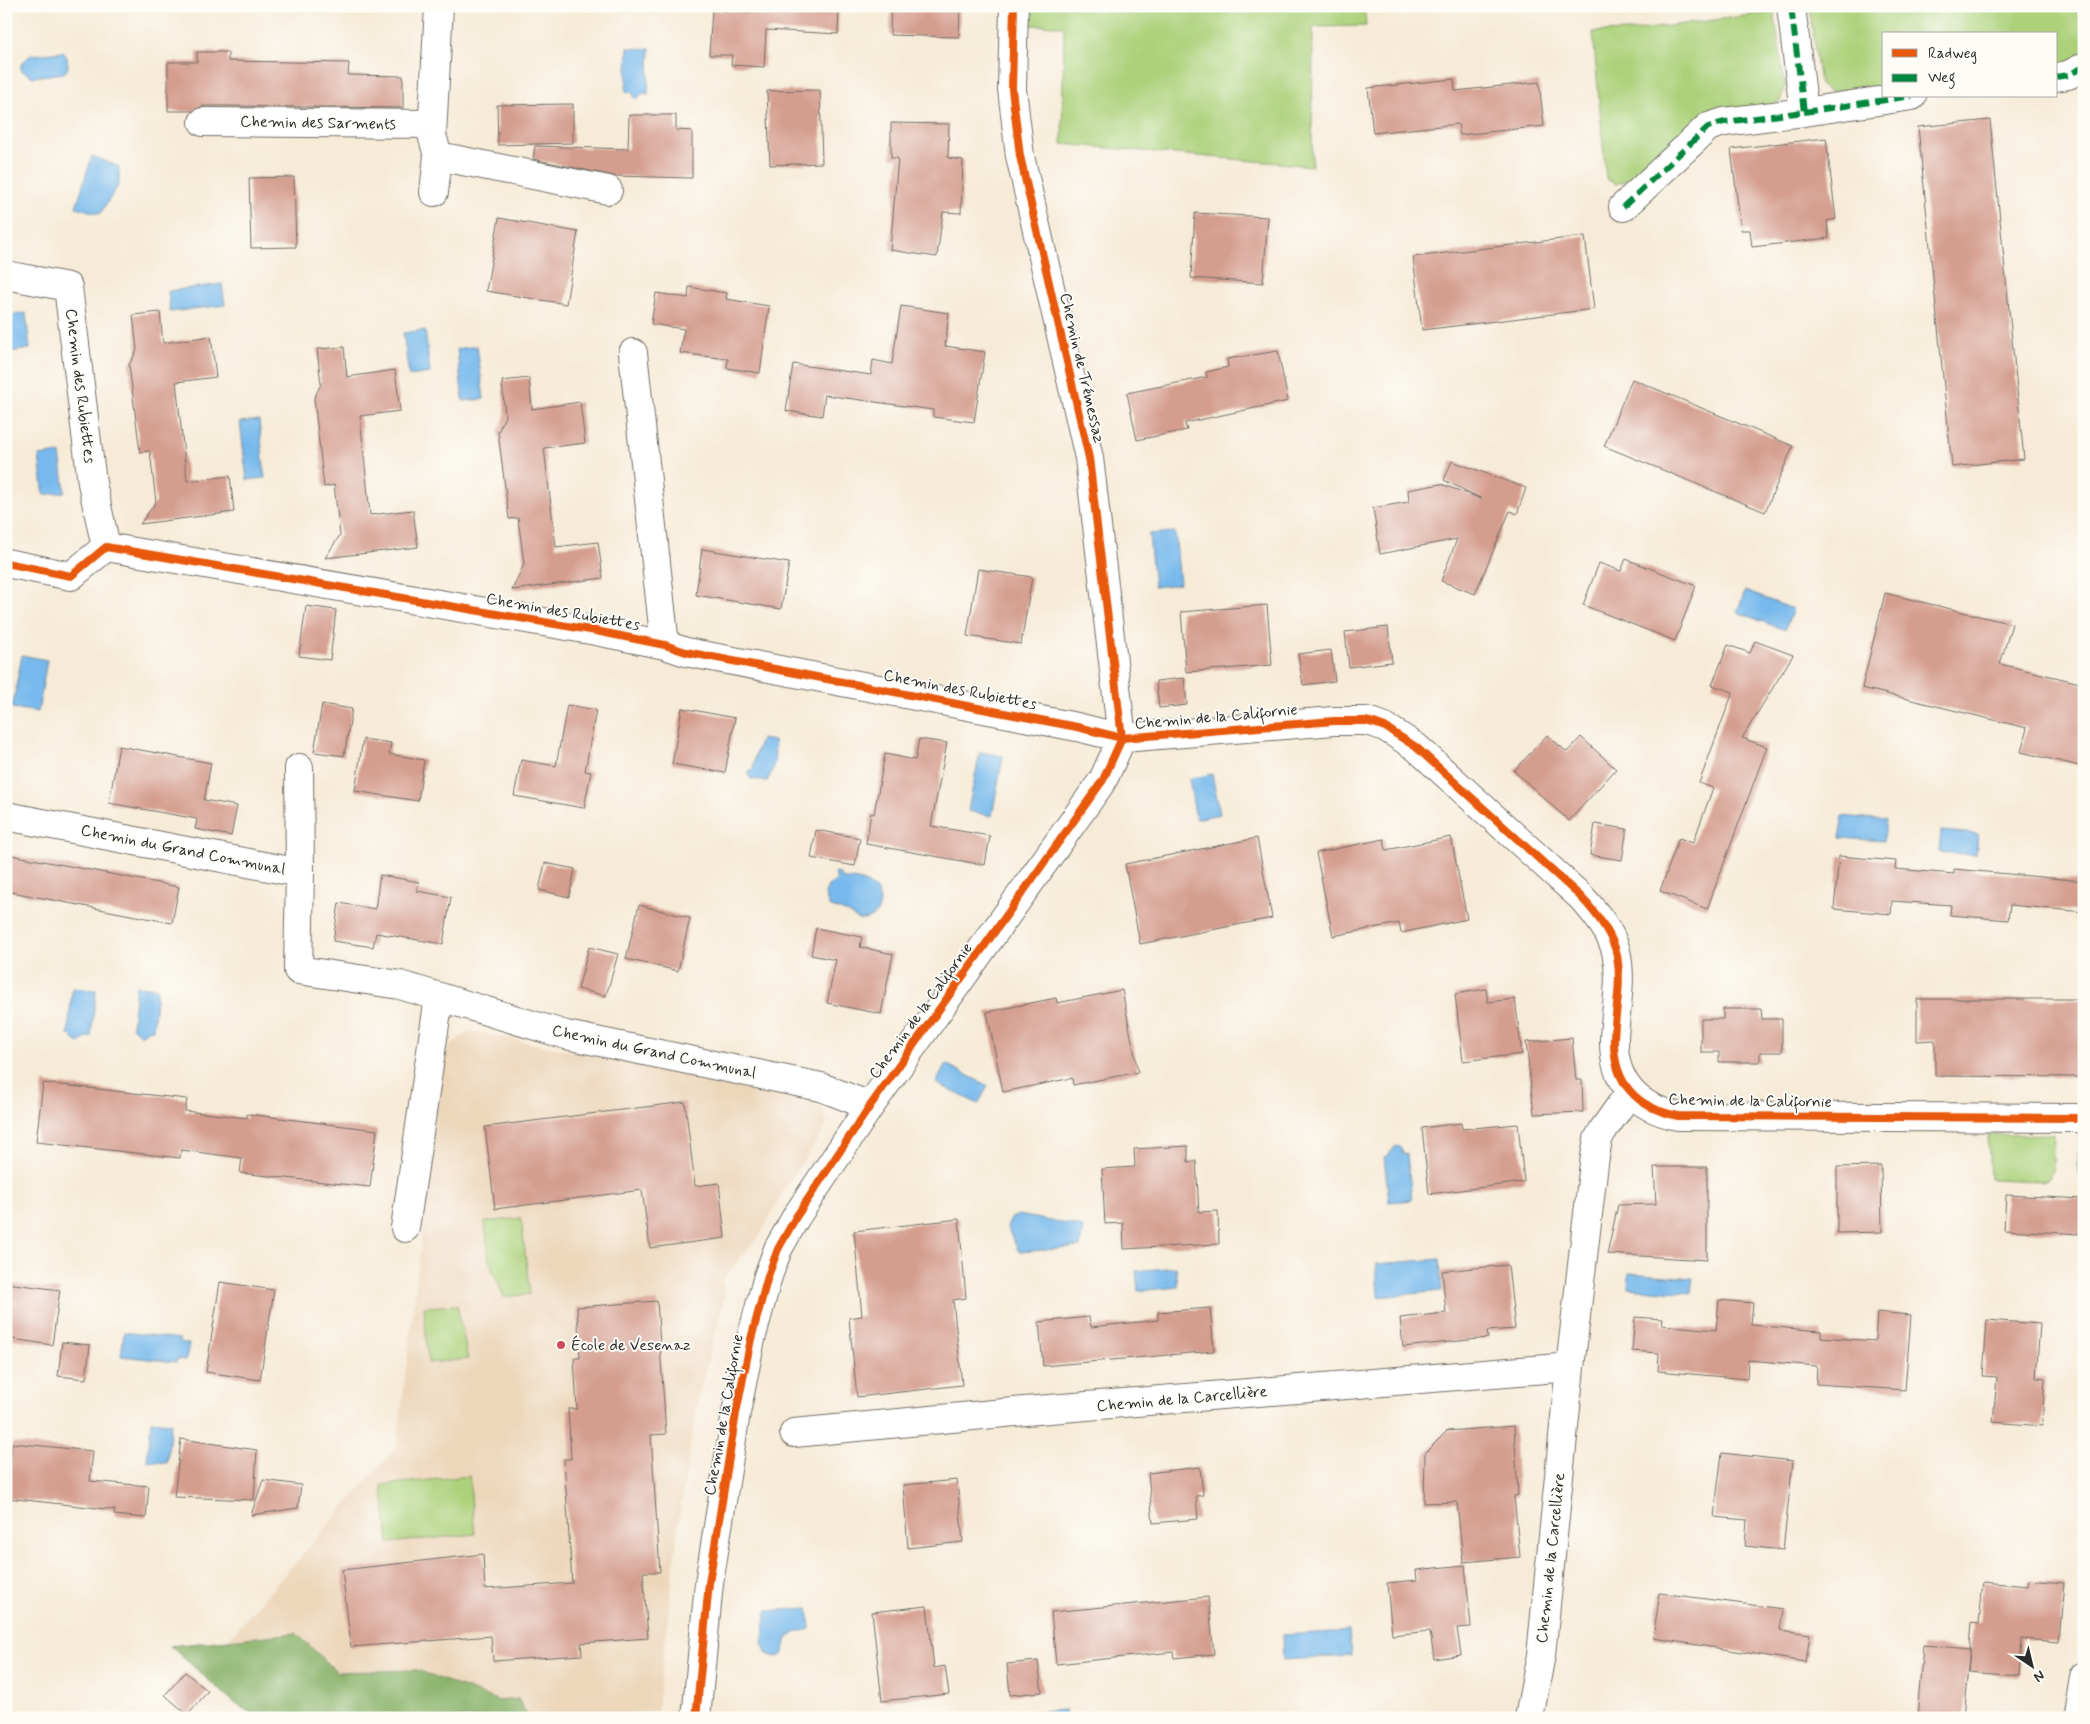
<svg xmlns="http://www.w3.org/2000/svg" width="2090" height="1724" font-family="Mynerve,sans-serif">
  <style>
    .built { fill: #edd7bb }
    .green { fill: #acd17a; stroke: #6c7e52 }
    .forest { fill: #89b36a; stroke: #5a6f4a }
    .water { fill: #77b9ec; stroke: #51728c }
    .building { fill: #d49d8e }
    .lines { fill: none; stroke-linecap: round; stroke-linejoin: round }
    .minor-casing { stroke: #726e67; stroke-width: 30 }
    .minor { stroke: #fff; stroke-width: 28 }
    .quiet { stroke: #00873e; stroke-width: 6; stroke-dasharray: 12 6; stroke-linecap: butt }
    .cycleway-casing { stroke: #fdfcf7; stroke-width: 11 }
    .cycleway { stroke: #e8590c; stroke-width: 8 }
    .poi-dot { fill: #d1495b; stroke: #fdfcf7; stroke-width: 2 }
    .labels { text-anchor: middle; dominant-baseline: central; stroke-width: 4; stroke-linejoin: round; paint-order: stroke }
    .street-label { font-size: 16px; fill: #2b2b2b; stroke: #fdfcf7 }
    .poi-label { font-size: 16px; fill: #2b2b2b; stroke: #fdfcf7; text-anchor: start }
  </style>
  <rect width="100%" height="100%" fill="#fdfcf7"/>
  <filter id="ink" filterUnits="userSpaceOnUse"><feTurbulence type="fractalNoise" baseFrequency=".02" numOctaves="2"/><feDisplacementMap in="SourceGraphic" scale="10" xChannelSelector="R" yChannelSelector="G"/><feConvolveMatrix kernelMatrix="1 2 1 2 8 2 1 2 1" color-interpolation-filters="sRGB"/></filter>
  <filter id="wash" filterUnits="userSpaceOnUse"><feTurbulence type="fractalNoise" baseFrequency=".0096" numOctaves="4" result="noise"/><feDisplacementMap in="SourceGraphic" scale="20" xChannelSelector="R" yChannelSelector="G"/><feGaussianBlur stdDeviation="1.12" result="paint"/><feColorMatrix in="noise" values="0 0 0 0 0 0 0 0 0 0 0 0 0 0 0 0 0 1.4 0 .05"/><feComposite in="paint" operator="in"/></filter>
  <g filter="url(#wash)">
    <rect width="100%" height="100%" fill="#f6ebd7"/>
    <path class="built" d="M 471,1031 L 816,1101 L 823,1110 L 826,1119 L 825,1128 L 782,1194 L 761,1234 L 722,1281 L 725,1294 L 699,1395 L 680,1511 L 657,1711 L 581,1718 L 528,1718 L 518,1699 L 499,1701 L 417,1670 L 337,1672 L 296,1633 L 227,1641 L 397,1446 L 442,1065 L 451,1044 Z"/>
    <path class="green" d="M 1030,6 L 1364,6 L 1366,26 L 1313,27 L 1312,166 L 1062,144 L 1064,26 L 1030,25 Z
      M 1809,6 L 2084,6 L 2084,53 L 2070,62 L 2056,67 L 2056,34 L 1884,34 L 1884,86 L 1830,92 L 1820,85 Z
      M 1774,12 L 1785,87 L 1780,101 L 1644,169 L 1634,177 L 1616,184 L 1606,179 L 1593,32 L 1631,31 Z
      M 2054,1134 L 2053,1171 L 2047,1179 L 2041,1181 L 1990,1179 L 1988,1135 Z
      M 2078,1134 L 2084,1134 L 2084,1180 L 2078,1175 Z
      M 521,1218 L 530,1294 L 504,1297 L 489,1261 L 485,1222 Z
      M 457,1305 L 468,1359 L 428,1363 L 424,1307 Z
      M 469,1476 L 475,1534 L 389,1543 L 382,1485 Z"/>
    <path class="forest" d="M 296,1633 L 337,1672 L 417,1670 L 499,1701 L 518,1699 L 528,1718 L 260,1718 L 237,1705 L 170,1646 Z"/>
    <path class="water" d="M 628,48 L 650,49 L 648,94 L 643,93 L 637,99 L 635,98 L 632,92 L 626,92 Z
      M 63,52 L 67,57 L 68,68 L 64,73 L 33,77 L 21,70 L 21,64 L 31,55 Z
      M 92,156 L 119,167 L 119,184 L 100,214 L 76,207 Z
      M 222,284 L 225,305 L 170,312 L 168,291 Z
      M 26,313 L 30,349 L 9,352 L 6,316 Z
      M 425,330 L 430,373 L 409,376 L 403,333 Z
      M 477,346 L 484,399 L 463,401 L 457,349 Z
      M 259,420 L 265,478 L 247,480 L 240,422 Z
      M 60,453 L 65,492 L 44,495 L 39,456 Z
      M 1175,532 L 1180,584 L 1154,587 L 1149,534 Z
      M 1745,591 L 1793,609 L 1785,630 L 1737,612 Z
      M 22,655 L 47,660 L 38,712 L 12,708 Z
      M 761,739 L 774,741 C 776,756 775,768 767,781 L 751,779 L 748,774 L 750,770 L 753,769 L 755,755 Z
      M 980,752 L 1003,756 L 992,816 L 968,811 Z
      M 1212,774 L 1220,814 L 1196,819 L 1189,779 Z
      M 1842,816 L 1886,820 L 1884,841 L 1840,838 Z
      M 1941,831 L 1978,834 L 1976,855 L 1939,852 Z
      M 836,872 L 841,875 L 843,879 C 890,877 889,922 858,920 L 848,913 L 829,906 L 825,894 L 828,886 L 837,880 L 834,873 Z
      M 136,986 L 157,988 L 153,1030 L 149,1029 L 141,1035 L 132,1027 Z
      M 72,988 L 96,990 L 91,1037 L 88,1037 L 79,1043 L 74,1040 L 71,1035 L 68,1035 Z
      M 946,1064 L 988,1086 L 978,1104 L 936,1083 Z
      M 1395,1146 L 1400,1147 L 1404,1155 L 1407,1154 L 1412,1200 L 1389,1202 L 1384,1157 L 1388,1156 Z
      M 1019,1215 L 1083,1227 L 1080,1247 L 1019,1252 L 1007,1227 L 1011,1218 Z
      M 1440,1259 L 1442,1291 L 1378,1297 L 1376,1264 Z
      M 1176,1267 L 1178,1287 L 1138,1291 L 1136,1271 Z
      M 1629,1273 L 1693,1278 L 1691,1293 L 1628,1288 Z
      M 124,1332 L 180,1339 L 180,1342 L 189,1344 L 186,1360 L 177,1359 L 176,1362 L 121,1356 Z
      M 151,1421 L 171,1423 L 167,1463 L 147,1461 Z
      M 808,1608 L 810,1629 C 804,1631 796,1632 790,1635 C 781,1640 791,1665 767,1654 L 762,1643 L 767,1611 Z
      M 1349,1631 L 1351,1656 L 1283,1660 L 1282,1635 Z
      M 1065,1710 L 1066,1718 L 1029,1718 L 1029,1712 Z"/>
    <g id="blocks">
      <path class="building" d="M 750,6 L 839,6 L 838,34 L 766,30 L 764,67 L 731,65 L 732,55 L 709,55 L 712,10 L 750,12 Z
        M 891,6 L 960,6 L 959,37 L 890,35 Z
        M 197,52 L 228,52 L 228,61 L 349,63 L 348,75 L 403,76 L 403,108 L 227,106 L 203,106 L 193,111 L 168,111 L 168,62 L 197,62 Z
        M 1454,79 L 1455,91 L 1539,82 L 1544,126 L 1460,135 L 1458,124 L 1373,133 L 1368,88 Z
        M 820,90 L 822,163 L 770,165 L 767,91 Z
        M 573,104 L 573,143 L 498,145 L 497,105 Z
        M 629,115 L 676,115 L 676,130 L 692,131 L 692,178 L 614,176 L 533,159 L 535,146 L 628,149 Z
        M 1990,120 L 2024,459 L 1952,467 L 1918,127 Z
        M 891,123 L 949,124 L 948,158 L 963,160 L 961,213 L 943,212 L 937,257 L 890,250 L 898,158 L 891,158 Z
        M 1826,138 L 1836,219 L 1827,221 L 1829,238 L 1752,247 L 1750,230 L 1741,230 L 1731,149 Z
        M 294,177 L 296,247 L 251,248 L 249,178 Z
        M 1195,213 L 1268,217 L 1263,283 L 1191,278 Z
        M 499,218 L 578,232 L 566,304 L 486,291 Z
        M 1585,236 L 1594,309 L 1422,330 L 1413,257 Z
        M 689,287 L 727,293 L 726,299 L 769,306 L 760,373 L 727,368 L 728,359 L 680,353 L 684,329 L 651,324 L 656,293 L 688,298 Z
        M 901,306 L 949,313 L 945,346 L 985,352 L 974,422 L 933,417 L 933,410 L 825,395 L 822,416 L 786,411 L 793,364 L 871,375 L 873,360 L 892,364 Z
        M 160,312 L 163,343 L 211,336 L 216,377 L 176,382 L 187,481 L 230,476 L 234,512 L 140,524 L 156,502 L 150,451 L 140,452 L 129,365 L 137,350 L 133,315 Z
        M 344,347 L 347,377 L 395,370 L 400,411 L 360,416 L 370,515 L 413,510 L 418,547 L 325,558 L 340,535 L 334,485 L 324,487 L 314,398 L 321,384 L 317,349 Z
        M 1278,351 L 1288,401 L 1185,423 L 1187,430 L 1137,440 L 1127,393 L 1207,377 L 1206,372 L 1228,367 L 1227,359 Z
        M 529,378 L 532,409 L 580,402 L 585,443 L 544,448 L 556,547 L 598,542 L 603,578 L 512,590 L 524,564 L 518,518 L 509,519 L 498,432 L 505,416 L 502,381 Z
        M 1632,379 L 1793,446 L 1765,512 L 1604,446 Z
        M 1452,461 L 1526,488 L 1517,514 L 1510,511 L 1475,594 L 1441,581 L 1457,539 L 1380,554 L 1373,508 L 1409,502 L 1408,490 L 1441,484 L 1482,499 L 1444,480 Z
        M 702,549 L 789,563 L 781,609 L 696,595 Z
        M 1626,559 L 1696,586 L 1675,641 L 1583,605 L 1599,563 L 1621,571 Z
        M 978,569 L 1032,577 L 1021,644 L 967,636 Z
        M 1885,593 L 2012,624 L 2000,664 L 2084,684 L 2084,767 L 2021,752 L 2027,728 L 1862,688 Z
        M 1267,605 L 1272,665 L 1186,672 L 1181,612 Z
        M 306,606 L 336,610 L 330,660 L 299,656 Z
        M 1388,627 L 1392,662 L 1349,667 L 1345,632 Z
        M 1755,641 L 1793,655 L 1742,738 L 1767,747 L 1707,909 L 1660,891 L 1679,838 L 1693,843 L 1713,788 L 1699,783 L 1733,692 L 1712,685 L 1728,645 L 1750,653 Z
        M 1331,650 L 1335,681 L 1303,685 L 1298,654 Z
        M 1184,678 L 1187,705 L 1159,708 L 1156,681 Z
        M 322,704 L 352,709 L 344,756 L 314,752 Z
        M 567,705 L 596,710 L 585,771 L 591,772 L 584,808 L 514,796 L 521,760 L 556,766 Z
        M 682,708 L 735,718 L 725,773 L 672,764 Z
        M 1547,735 L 1567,752 L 1581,737 L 1616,769 L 1569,821 L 1514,771 Z
        M 363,739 L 391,743 L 389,754 L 424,760 L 418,801 L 355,791 Z
        M 919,739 L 947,743 L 931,826 L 990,836 L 985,865 L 866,844 L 871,813 L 874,814 L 885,754 L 915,760 Z
        M 119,746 L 211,763 L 204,800 L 237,806 L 231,836 L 195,829 L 197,819 L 109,803 Z
        M 1595,824 L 1627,829 L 1622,860 L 1590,855 Z
        M 816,830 L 860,838 L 855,866 L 811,858 Z
        M 1451,837 L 1467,919 L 1401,933 L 1399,923 L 1333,936 L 1316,853 L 1384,839 L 1386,850 Z
        M 1257,838 L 1272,918 L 1140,944 L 1125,864 Z
        M 6,854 L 179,887 L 172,923 L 6,891 Z
        M 1839,856 L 1896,861 L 1895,869 L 1954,874 L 1954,869 L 2084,881 L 2084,912 L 2010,905 L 2008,920 L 1950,915 L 1951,905 L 1892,901 L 1891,914 L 1834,909 Z
        M 545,863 L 575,869 L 569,897 L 539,890 Z
        M 380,875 L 419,882 L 417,891 L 451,897 L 443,944 L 376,933 L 373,947 L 333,941 L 339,903 L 375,909 Z
        M 639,905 L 690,918 L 678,971 L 626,959 Z
        M 816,928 L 862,937 L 860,947 L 893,954 L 881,1014 L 827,1003 L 836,960 L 811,955 Z
        M 589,947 L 618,954 L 606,996 L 578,989 Z
        M 1486,989 L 1488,1002 L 1515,999 L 1522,1054 L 1463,1061 L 1455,994 Z
        M 1122,990 L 1138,1072 L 1073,1085 L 1072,1078 L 1003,1092 L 987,1012 L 1056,998 L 1057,1003 Z
        M 1917,999 L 2084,999 L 2084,1077 L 1935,1076 L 1935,1040 L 1917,1041 Z
        M 1723,1009 L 1761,1009 L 1762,1019 L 1782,1019 L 1782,1052 L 1760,1052 L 1760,1062 L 1719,1062 L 1719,1052 L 1701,1052 L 1701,1019 L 1723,1019 Z
        M 1572,1038 L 1576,1080 L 1582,1080 L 1583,1112 L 1534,1114 L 1526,1042 Z
        M 43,1083 L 187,1099 L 185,1111 L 247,1118 L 247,1114 L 377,1130 L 370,1187 L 240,1173 L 242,1158 L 181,1150 L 180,1158 L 36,1142 Z
        M 685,1102 L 695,1186 L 719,1183 L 725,1238 L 650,1248 L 642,1190 L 495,1209 L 485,1127 Z
        M 1461,1123 L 1462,1129 L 1518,1124 L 1524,1182 L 1429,1194 L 1422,1128 Z
        M 1188,1146 L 1188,1162 L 1196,1161 L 1199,1212 L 1218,1211 L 1219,1244 L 1124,1249 L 1123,1223 L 1105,1224 L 1102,1169 L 1135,1167 L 1134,1149 Z
        M 1881,1166 L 1882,1232 L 1837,1233 L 1837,1167 Z
        M 1654,1167 L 1707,1167 L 1707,1260 L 1607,1254 L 1618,1205 L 1656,1204 Z
        M 2006,1195 L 2084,1199 L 2084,1234 L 2004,1230 Z
        M 959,1219 L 966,1298 L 953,1300 L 962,1385 L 857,1397 L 849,1318 L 862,1316 L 854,1231 Z
        M 1508,1265 L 1515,1329 L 1487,1331 L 1488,1338 L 1403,1347 L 1400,1318 L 1446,1313 L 1442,1271 Z
        M 220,1282 L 274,1290 L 260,1380 L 206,1372 Z
        M 6,1283 L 60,1290 L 52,1345 L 6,1338 Z
        M 1719,1300 L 1753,1303 L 1751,1325 L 1821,1331 L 1821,1337 L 1875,1341 L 1877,1312 L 1911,1315 L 1905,1390 L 1816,1384 L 1817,1366 L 1748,1360 L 1747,1379 L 1658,1371 L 1659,1353 L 1632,1351 L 1635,1317 L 1663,1319 L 1662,1325 L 1716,1330 Z
        M 657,1301 L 666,1434 L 651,1435 L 660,1572 L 643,1572 L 648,1638 L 581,1643 L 582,1655 L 493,1661 L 491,1636 L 351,1647 L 342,1570 L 483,1554 L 485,1589 L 572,1583 L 564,1459 L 571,1459 L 568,1409 L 577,1409 L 574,1358 L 580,1358 L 577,1307 Z
        M 1210,1308 L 1214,1351 L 1043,1366 L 1039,1322 L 1089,1317 L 1091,1327 L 1158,1320 L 1158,1312 Z
        M 1987,1320 L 2040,1324 L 2036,1377 L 2045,1378 L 2042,1426 L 1993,1422 L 1997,1377 L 1983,1376 Z
        M 62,1342 L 90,1345 L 86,1379 L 58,1376 Z
        M 1514,1426 L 1518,1495 L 1514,1496 L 1520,1557 L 1463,1562 L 1457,1502 L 1424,1503 L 1425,1453 L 1447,1431 Z
        M 181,1439 L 257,1450 L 254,1500 L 174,1497 Z
        M 12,1443 L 93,1451 L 90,1481 L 149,1486 L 146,1518 L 114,1515 L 115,1510 L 7,1498 Z
        M 1722,1453 L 1793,1461 L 1783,1550 L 1745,1546 L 1747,1520 L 1714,1517 Z
        M 1200,1467 L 1203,1495 L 1196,1496 L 1198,1519 L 1153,1523 L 1148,1473 Z
        M 263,1480 L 301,1485 L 298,1508 L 251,1515 Z
        M 957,1480 L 963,1542 L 908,1548 L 903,1485 Z
        M 1465,1565 L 1471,1627 L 1457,1628 L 1461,1655 L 1434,1659 L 1430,1631 L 1392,1635 L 1387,1583 L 1417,1580 L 1416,1570 Z
        M 2028,1580 L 2064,1583 L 2059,1642 L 2022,1639 L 2019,1676 L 1968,1672 L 1972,1622 L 1979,1623 L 1983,1582 L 2027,1586 Z
        M 1660,1593 L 1783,1609 L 1780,1630 L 1810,1634 L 1806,1662 L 1653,1638 Z
        M 1208,1597 L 1214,1654 L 1174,1658 L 1173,1652 L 1056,1664 L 1051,1612 Z
        M 927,1606 L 934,1668 L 945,1666 L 949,1694 L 882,1701 L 872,1612 Z
        M 1923,1645 L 1970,1649 L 1963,1718 L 1917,1718 Z
        M 1038,1661 L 1042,1692 L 1010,1695 L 1007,1664 Z
        M 185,1672 L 208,1691 L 188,1715 L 165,1695 Z"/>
    </g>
  </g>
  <g filter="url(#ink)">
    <use href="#blocks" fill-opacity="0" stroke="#726e67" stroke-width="1"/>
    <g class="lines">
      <defs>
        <path id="minor" d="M 439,6 L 432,135 L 438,156 L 608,190
          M 1014,6 L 1012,89 L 1020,156 L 1089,458 L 1122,738
          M 2056,77 L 2068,75 L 2084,67
          M 1804,112 L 1912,96
          M 203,122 L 432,124
          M 434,192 L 438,156
          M 1623,207 L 1708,127 L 1724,122 L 1804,112 L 1791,6
          M 6,275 L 68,287 L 92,483 L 106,547
          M 633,353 L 665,645
          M 6,563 L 71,576 L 106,547 L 596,631 L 665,645 L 686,652 L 1077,727 L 1122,738 L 1334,721 L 1365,721 L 1374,723 L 1385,727 L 1416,747 L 1581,897 C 1595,912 1610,930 1616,951 C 1623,981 1615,1010 1614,1039 C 1613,1083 1637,1108 1678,1116 L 2084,1118
          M 299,768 L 300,873
          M 6,816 L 300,873 L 298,970 L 400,985 L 566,1035 L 821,1087 L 870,1106
          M 405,1228 L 439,997
          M 794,1433 L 1025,1411 L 1570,1367
          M 696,1718 L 709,1583 L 736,1413 L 751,1339 L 768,1276 L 778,1249 L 796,1217 L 870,1106 L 1103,780 L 1122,738
          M 1529,1718 L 1541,1655 L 1570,1367 L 1594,1163 L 1598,1139 L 1603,1130 L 1630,1092
          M 2077,1718 L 2084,1676"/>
      </defs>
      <use href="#minor" class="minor-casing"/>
      <use href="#minor" class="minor"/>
      <path class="quiet" d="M 2056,77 L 2068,75 L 2084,67
        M 1804,112 L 1912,96
        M 1623,207 L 1708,127 L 1724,122 L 1804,112 L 1791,6"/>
      <defs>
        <path id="cycleway" d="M 1014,6 L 1012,89 L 1020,156 L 1089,458 L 1122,738
          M 6,563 L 71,576 L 106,547 L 596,631 L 665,645 L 686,652 L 1077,727 L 1122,738 L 1334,721 L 1365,721 L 1374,723 L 1385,727 L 1416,747 L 1581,897 C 1595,912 1610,930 1616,951 C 1623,981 1615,1010 1614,1039 C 1613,1083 1637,1108 1678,1116 L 2084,1118
          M 696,1718 L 709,1583 L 736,1413 L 751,1339 L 768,1276 L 778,1249 L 796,1217 L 870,1106 L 1103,780 L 1122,738"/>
      </defs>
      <use href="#cycleway" class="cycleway-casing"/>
      <use href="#cycleway" class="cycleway"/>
    </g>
  </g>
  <circle class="poi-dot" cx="561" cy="1345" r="5"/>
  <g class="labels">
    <g class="street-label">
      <text transform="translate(318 123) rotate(1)">Chemin des Sarments</text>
      <text transform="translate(1082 368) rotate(77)">Chemin de Trémessaz</text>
      <text transform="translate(80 386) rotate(83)">Chemin des Rubiettes</text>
      <text transform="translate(563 612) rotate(10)">Chemin des Rubiettes</text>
      <text transform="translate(960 690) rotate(11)">Chemin des Rubiettes</text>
      <text transform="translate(1216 717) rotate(-5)">Chemin de la Californie</text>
      <text transform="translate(183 850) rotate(11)">Chemin du Grand Communal</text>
      <text transform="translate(921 1011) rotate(-54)">Chemin de la Californie</text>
      <text transform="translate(654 1052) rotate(12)">Chemin du Grand Communal</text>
      <text transform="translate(1750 1101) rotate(1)">Chemin de la Californie</text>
      <text transform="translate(1182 1399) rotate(-5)">Chemin de la Carcellière</text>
      <text transform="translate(724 1415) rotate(-80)">Chemin de la Californie</text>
      <text transform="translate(1551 1558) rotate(-84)">Chemin de la Carcellière</text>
    </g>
    <g class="poi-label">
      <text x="571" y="1345">École de Vesenaz</text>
    </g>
  </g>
  <rect width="2090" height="1724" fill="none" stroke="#fdfcf7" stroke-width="25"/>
  <rect x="1882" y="32" width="175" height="65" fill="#fdfcf7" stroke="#a9a8a5"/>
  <rect x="1892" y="49" width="25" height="8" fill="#e8590c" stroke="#a9a8a5"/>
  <text x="1928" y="58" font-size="15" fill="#2b2b2b">Radweg</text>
  <rect x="1892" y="74" width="25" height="8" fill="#00873e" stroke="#a9a8a5"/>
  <text x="1928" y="82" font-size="15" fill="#2b2b2b">Weg</text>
  <g transform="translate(2032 1666) rotate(145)" stroke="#fdfcf7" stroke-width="4" paint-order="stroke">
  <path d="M0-4L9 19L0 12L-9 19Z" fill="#2b2b2b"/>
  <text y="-8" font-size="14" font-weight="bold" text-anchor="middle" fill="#2b2b2b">N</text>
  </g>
</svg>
